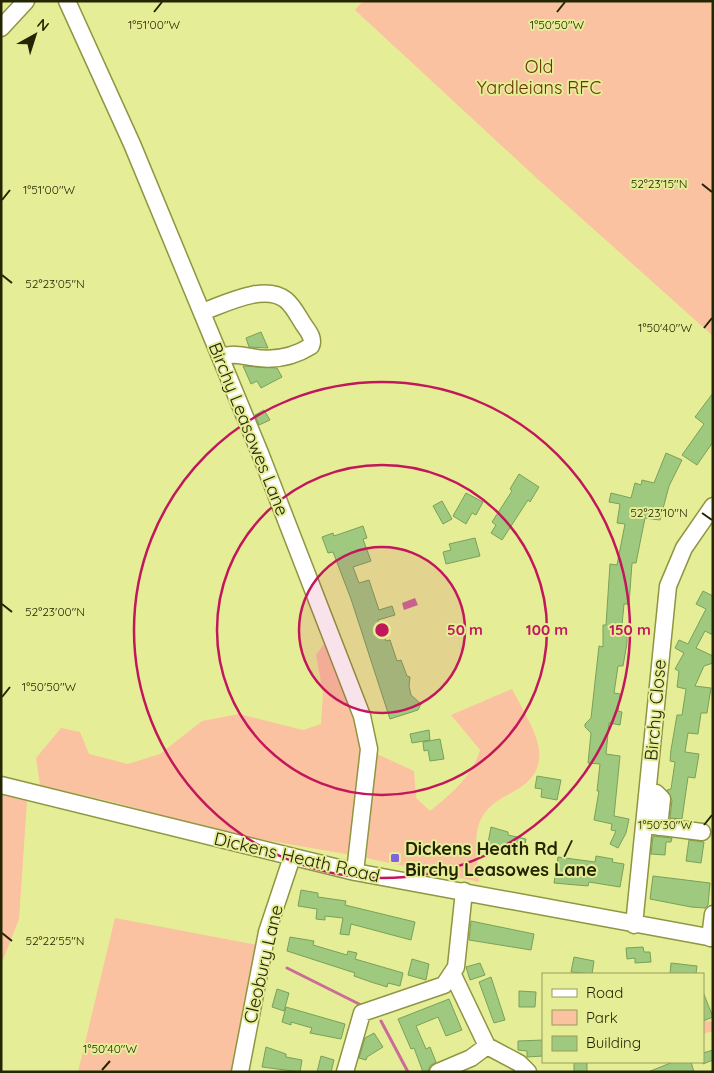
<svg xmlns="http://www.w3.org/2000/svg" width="714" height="1073" font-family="Quicksand,sans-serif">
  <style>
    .green { fill: #fac2a0 }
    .water { fill: #ca6c97 }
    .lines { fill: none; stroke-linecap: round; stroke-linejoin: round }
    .stream { stroke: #ca6c97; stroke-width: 3 }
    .building { fill: #9fc97f; stroke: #79a159 }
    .minor-casing { stroke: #8f9540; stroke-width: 19 }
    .minor { stroke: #fff; stroke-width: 16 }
    .ticks { fill: none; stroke: #242602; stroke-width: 2 }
    .ring { fill: none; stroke: #c2185b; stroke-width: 2.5 }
    .poi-dot { fill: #8462dd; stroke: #e6ed97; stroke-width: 2 }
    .labels { text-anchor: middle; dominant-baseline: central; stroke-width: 4; stroke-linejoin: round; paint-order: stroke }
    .park-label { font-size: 18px; fill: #6a3305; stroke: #e6ed97 }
    .street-label { font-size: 18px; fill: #242602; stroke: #e6ed97 }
    .poi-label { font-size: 18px; font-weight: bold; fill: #242602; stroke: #e6ed97; text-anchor: start }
    .ticks-label { font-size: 12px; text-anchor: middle; fill: #242602; stroke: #e6ed97; stroke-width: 4; stroke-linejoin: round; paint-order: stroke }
    .centre { fill: #c2185b; stroke: #e6ed97; stroke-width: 2.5 }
    .ring-label { font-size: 15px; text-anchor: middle; font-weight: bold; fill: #c2185b; stroke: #e6ed97; stroke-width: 4; stroke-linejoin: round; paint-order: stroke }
  </style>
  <rect width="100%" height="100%" fill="#e6ed97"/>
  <path class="green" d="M 363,1 L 708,1 L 713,5 L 713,336 L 542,183 L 355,10 Z
    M 326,641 L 364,741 L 352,855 L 229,834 L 117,803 L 40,785 L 36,758 L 61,728 L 80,732 L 89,754 L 128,764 L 160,754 L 202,721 L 239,714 L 303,730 L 321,724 L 323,693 L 316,655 Z
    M 512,689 C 531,726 563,767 511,793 C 497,800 484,809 479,824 C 473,841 478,865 479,882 L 366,858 L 377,754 L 414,771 L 416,798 L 430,811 C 451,794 472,777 480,750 L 451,715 Z
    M 1,793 L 27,801 L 19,919 L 1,965 Z
    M 115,918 L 257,945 L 233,1072 L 78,1072 Z
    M 703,1021 L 713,1022 L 713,1031 L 703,1034 Z"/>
  <path class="water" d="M 415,598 L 418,605 L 404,610 L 402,603 Z"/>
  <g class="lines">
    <path class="stream" d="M 287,968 L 361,1005
      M 381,1021 L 408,1072"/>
  </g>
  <path class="building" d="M 261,332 L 268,348 L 249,347 L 246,338 Z
    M 243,366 L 277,368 L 282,377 L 261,388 L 257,381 L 251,384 Z
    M 713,393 L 713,442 L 697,465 L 682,455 L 704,424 L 695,417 Z
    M 264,410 L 270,420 L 259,425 L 255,415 Z
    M 666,453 L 682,460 L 669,486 L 660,520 L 645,518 L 636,563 L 632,563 L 629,604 L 624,604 L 622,625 L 627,626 L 627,643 L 623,666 L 618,666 L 614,693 L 620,694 L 618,711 L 622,712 L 620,725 L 609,723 L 606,754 L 620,756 L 614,816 L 629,819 L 626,833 L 618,848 L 610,844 L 616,831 L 611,830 L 612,824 L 594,820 L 599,791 L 597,791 L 600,764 L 588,763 L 591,733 L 585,727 L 585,724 L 591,718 L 599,646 L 603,647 L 603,625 L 606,625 L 610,564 L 617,565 L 625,524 L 617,523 L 620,504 L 609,502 L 611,493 L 631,498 L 635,483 L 641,485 L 642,480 L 654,483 Z
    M 519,474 L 539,487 L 530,502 L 528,500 L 502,540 L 491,533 L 496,525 L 492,522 L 512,491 L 510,489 Z
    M 466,493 L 483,502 L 476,515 L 472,513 L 466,524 L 453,516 Z
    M 442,501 L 452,519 L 443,524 L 433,506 Z
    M 363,526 L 367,538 L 363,539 L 371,561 L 353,567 L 359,583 L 369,580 L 379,610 L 392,606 L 395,615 L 378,620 L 386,641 L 390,640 L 397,661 L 401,660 L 407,676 L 410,677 L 409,686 L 411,695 L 421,704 L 418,710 L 390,719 L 351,599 L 333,552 L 328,553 L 322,537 L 333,533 L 334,536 Z
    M 475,538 L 480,556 L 446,564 L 443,552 L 451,550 L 449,544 Z
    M 703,591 L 713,596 L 713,635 L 705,631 L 696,648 L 713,656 L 713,663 L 704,666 L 695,686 L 711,688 L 707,713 L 701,713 L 698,734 L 688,733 L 685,752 L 699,754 L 695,778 L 688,777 L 682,819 L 670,818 L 672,800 L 667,790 L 671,789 L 675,762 L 670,761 L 671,750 L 677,715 L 682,715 L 686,689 L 677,687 L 679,671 L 675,669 L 684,653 L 675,648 L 679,640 L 688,644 L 706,609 L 696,604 Z
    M 429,730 L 430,740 L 412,743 L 410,734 Z
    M 440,739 L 444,759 L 430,761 L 428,750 L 424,751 L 423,742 Z
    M 537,776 L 561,780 L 557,800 L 541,797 L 542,789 L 535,788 Z
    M 491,827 L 508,832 L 508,835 L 526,839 L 524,854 L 487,848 Z
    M 653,836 L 672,838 L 671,842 L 666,842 L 665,855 L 651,854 Z
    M 689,840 L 704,842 L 701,863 L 686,861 Z
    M 596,856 L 613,859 L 612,862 L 624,864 L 620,887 L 589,882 L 588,886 L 554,883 L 558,857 L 595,862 Z
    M 653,876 L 710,883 L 708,905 L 705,908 L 691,907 L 650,899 Z
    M 301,890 L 318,893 L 318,897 L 346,901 L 345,905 L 415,922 L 411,940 L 351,924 L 349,935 L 340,934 L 343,918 L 325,916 L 325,920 L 316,919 L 317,909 L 298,906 Z
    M 471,921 L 534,934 L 531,950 L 469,940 Z
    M 290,937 L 314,941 L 313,945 L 347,955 L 348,951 L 357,953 L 355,959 L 403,973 L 400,986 L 388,983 L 387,987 L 371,982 L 354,976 L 355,973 L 287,951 Z
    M 643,947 L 644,952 L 650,952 L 651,962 L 635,963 L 635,958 L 627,959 L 626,948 Z
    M 574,957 L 594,961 L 592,974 L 571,972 Z
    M 412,959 L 429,964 L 426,980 L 408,975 Z
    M 480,963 L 485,975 L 470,980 L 466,967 Z
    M 671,963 L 697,966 L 696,974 L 670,974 Z
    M 491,977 L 505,1020 L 494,1023 L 479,982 Z
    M 277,989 L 289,993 L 284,1011 L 272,1007 Z
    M 519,991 L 536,992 L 535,1007 L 519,1007 Z
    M 703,992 L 713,1017 L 703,1021 Z
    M 449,999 L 462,1030 L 446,1036 L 438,1017 L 416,1026 L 426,1049 L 430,1047 L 436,1062 L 430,1066 L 428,1071 L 423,1072 L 414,1048 L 411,1049 L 398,1019 Z
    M 286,1007 L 345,1024 L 341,1039 L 310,1033 L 312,1028 L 291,1022 L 291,1025 L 282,1022 Z
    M 374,1033 L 383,1047 L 367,1057 L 366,1060 L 359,1058 L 365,1038 Z
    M 543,1040 L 543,1056 L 527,1057 L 527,1051 L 518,1050 L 518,1041 Z
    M 266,1047 L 286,1054 L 286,1057 L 302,1060 L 300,1072 L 262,1067 Z
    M 713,1050 L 713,1060 L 703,1064 L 703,1053 Z
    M 321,1056 L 334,1060 L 331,1072 L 317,1072 Z
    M 574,1062 L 587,1062 L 587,1072 L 574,1072 Z
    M 673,1062 L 691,1062 L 694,1072 L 648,1072 Z"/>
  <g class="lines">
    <defs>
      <path id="minor" d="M 67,1 L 132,144 L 260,453 L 362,716 L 369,749 L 355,872
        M 1,28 L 26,1
        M 202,312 C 225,304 264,283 286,300 C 293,306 297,314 302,322 C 306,329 315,337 311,346 C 292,358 272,361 251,357 C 238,355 233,353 220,357
        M 1,785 L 355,872 L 713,938
        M 648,791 L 656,793 L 662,799 L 659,827
        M 646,825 L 702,832
        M 634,925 L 668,586 L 684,548 L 713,506
        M 710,938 L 713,914
        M 453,975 L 487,1046
        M 240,1072 L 267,932 L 292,857
        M 345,1072 L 362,1013 L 444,985 L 456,967 L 464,891
        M 438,1072 L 471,1058 L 487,1046 L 519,1063 L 528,1072"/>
    </defs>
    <use href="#minor" class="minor-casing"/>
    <use href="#minor" class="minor"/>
  </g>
  <path class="ticks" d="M 154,12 L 162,2M 557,12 L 565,2M 702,184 L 712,192M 2,200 L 10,190M 2,275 L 12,283M 704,328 L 712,318M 702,513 L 712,520M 2,604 L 12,612M 2,697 L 10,687M 704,825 L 712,815M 2,933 L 12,941M 102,1070 L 110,1061"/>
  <circle cx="382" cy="630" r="83" fill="#c2185b" fill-opacity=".12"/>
  <g class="ring">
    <circle cx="382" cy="630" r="83"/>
    <circle cx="382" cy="630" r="165"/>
    <circle cx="382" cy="630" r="248"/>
  </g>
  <rect class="poi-dot" x="390" y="853" width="10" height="10" rx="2.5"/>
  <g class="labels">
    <g class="park-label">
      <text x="539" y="66">Old<tspan x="539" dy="21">Yardleians RFC</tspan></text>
    </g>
    <g class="street-label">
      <text transform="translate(249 429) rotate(68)">Birchy Leasowes Lane</text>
      <text transform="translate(655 710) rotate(-85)">Birchy Close</text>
      <text transform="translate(297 857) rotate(13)">Dickens Heath Road</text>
      <text transform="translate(263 964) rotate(-77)">Cleobury Lane</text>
    </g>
    <g class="poi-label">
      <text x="405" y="848">Dickens Heath Rd /<tspan x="405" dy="21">Birchy Leasowes Lane</tspan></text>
    </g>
  </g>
  <g class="ticks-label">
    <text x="154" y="29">1°51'00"W</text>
    <text x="557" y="29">1°50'50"W</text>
    <text x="659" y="188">52°23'15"N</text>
    <text x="49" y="194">1°51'00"W</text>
    <text x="55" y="288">52°23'05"N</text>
    <text x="665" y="332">1°50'40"W</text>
    <text x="659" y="517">52°23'10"N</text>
    <text x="55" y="616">52°23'00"N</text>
    <text x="49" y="691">1°50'50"W</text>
    <text x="665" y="829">1°50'30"W</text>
    <text x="55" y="945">52°22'55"N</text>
    <text x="110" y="1053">1°50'40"W</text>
  </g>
  <circle cx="382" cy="630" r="8" class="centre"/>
  <g class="ring-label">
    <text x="465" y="635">50 m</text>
    <text x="547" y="635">100 m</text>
    <text x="630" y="635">150 m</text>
  </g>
  <rect width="714" height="1073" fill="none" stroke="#242602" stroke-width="5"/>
  <rect x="542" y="973" width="162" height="90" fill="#e6ed97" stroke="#989d5b"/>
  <rect x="552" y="989" width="25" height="8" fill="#ffffff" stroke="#989d5b"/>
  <text x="586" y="998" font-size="15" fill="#242602">Road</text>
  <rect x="552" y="1010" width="25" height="15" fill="#fac2a0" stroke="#989d5b"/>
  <text x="586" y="1023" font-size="15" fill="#242602">Park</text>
  <rect x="552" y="1036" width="25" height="15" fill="#9fc97f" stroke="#989d5b"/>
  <text x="586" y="1048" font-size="15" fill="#242602">Building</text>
  <g transform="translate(35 35) rotate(39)" stroke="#e6ed97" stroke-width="4" paint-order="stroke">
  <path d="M0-4L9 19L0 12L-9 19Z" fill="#242602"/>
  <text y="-8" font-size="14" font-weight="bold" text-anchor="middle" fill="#242602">N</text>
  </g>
</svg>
